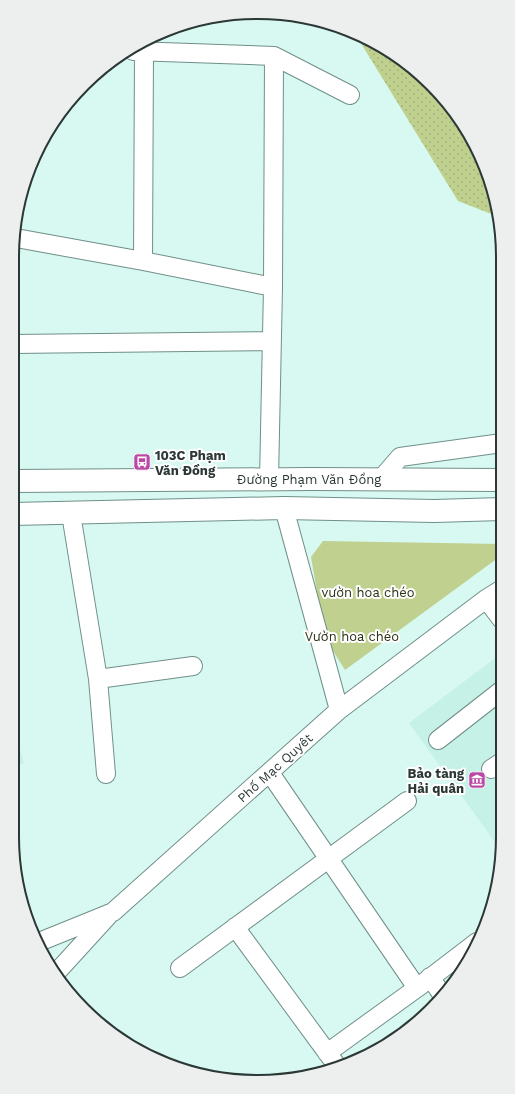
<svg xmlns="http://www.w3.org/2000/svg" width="515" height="1094" font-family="'Work Sans',sans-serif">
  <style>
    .built { fill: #c5f1e7 }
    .grass { fill: url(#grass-dots) }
    .garden { fill: #c0d08f }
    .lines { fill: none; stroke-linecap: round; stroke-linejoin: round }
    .minor-casing { stroke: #708f89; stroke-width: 20 }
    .major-casing { stroke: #708f89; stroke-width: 24 }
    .minor { stroke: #fff; stroke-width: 18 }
    .major { stroke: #fff; stroke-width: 22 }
    .labels { text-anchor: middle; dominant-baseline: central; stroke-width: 4; stroke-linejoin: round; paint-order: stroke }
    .poi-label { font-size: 13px; font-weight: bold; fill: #2b3835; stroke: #fefefe; text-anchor: start }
    .street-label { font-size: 13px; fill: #2b3835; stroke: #fefefe }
    .park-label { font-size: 13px; fill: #2b3213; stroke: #fefefe }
    .rim { fill: none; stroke: #2b3835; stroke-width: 2 }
  </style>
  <defs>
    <pattern id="grass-dots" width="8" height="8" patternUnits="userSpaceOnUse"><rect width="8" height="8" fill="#c0d08f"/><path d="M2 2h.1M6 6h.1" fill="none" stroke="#a5b37c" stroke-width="1.8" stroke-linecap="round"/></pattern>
  </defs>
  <rect width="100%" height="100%" fill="#d7f9f2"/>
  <path class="built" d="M 502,653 L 503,837 L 500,849 L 409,723 Z
    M 12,726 L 24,763 L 12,767 Z"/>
  <path class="grass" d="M 354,32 L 407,63 L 452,108 L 484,163 L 499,217 L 458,201 Z"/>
  <path class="garden" d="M 323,541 L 502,544 L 502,555 L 345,670 L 325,638 L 311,557 Z"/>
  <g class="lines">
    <defs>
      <path id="minor" d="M 133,51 L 274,56 L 350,95
        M 16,238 L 143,261 L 273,287
        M 143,261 L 144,51
        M 12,344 L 272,341
        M 381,479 L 400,457 L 502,443
        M 269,480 L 273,287 L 274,56
        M 71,514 L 98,679 L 106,774
        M 486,599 L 502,620
        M 98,679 L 193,666
        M 339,710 L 486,599 L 502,589
        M 438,740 L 502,690
        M 491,769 L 503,761
        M 270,773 L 417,988 L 327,1053
        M 235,927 L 337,1066
        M 39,942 L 113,912 L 339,710 L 284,508
        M 180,968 L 407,801
        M 56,973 L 108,916
        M 430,977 L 443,996
        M 417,988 L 477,942"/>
      <path id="major" d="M 12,481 L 310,479 L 502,480
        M 12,514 L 284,508 L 434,511 L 502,509"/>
    </defs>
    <use href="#minor" class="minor-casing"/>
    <use href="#major" class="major-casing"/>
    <use href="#minor" class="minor"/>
    <use href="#major" class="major"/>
  </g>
  <defs>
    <symbol id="bus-square" viewBox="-11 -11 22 22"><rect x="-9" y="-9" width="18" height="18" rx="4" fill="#ba49a5" stroke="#fefefe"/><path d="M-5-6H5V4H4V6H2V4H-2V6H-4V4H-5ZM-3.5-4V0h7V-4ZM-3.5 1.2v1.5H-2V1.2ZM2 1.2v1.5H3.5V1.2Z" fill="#fff"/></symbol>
    <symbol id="museum-square" viewBox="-11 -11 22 22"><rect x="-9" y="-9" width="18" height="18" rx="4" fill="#ba49a5" stroke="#fefefe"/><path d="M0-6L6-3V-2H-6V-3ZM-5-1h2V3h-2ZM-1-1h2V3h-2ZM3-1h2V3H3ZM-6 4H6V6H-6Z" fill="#fff"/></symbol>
  </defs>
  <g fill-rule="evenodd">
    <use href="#bus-square" x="132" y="452" width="20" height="20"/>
    <use href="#museum-square" x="467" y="770" width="20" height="20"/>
  </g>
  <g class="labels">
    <g class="poi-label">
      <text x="155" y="455">103C Phạm<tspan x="155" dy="15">Văn Đồng</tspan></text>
      <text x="464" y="773" text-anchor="end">Bảo tàng<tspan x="464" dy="15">Hải quân</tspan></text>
    </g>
    <g class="street-label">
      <text x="309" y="479">Đường Phạm Văn Đồng</text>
      <text transform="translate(275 768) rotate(-42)">Phố Mạc Quyêt</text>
    </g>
    <g class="park-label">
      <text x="368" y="592">vườn hoa chéo</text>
      <text x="352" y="636">Vườn hoa chéo</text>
    </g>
  </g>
  <path d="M0 0H515V1094H0ZM257 19H258A238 238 0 0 1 496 257V837A238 238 0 0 1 258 1075H257A238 238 0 0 1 19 837V257A238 238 0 0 1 257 19Z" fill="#edeeee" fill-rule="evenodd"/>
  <path class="rim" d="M257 19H258A238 238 0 0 1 496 257V837A238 238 0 0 1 258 1075H257A238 238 0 0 1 19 837V257A238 238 0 0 1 257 19Z"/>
</svg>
